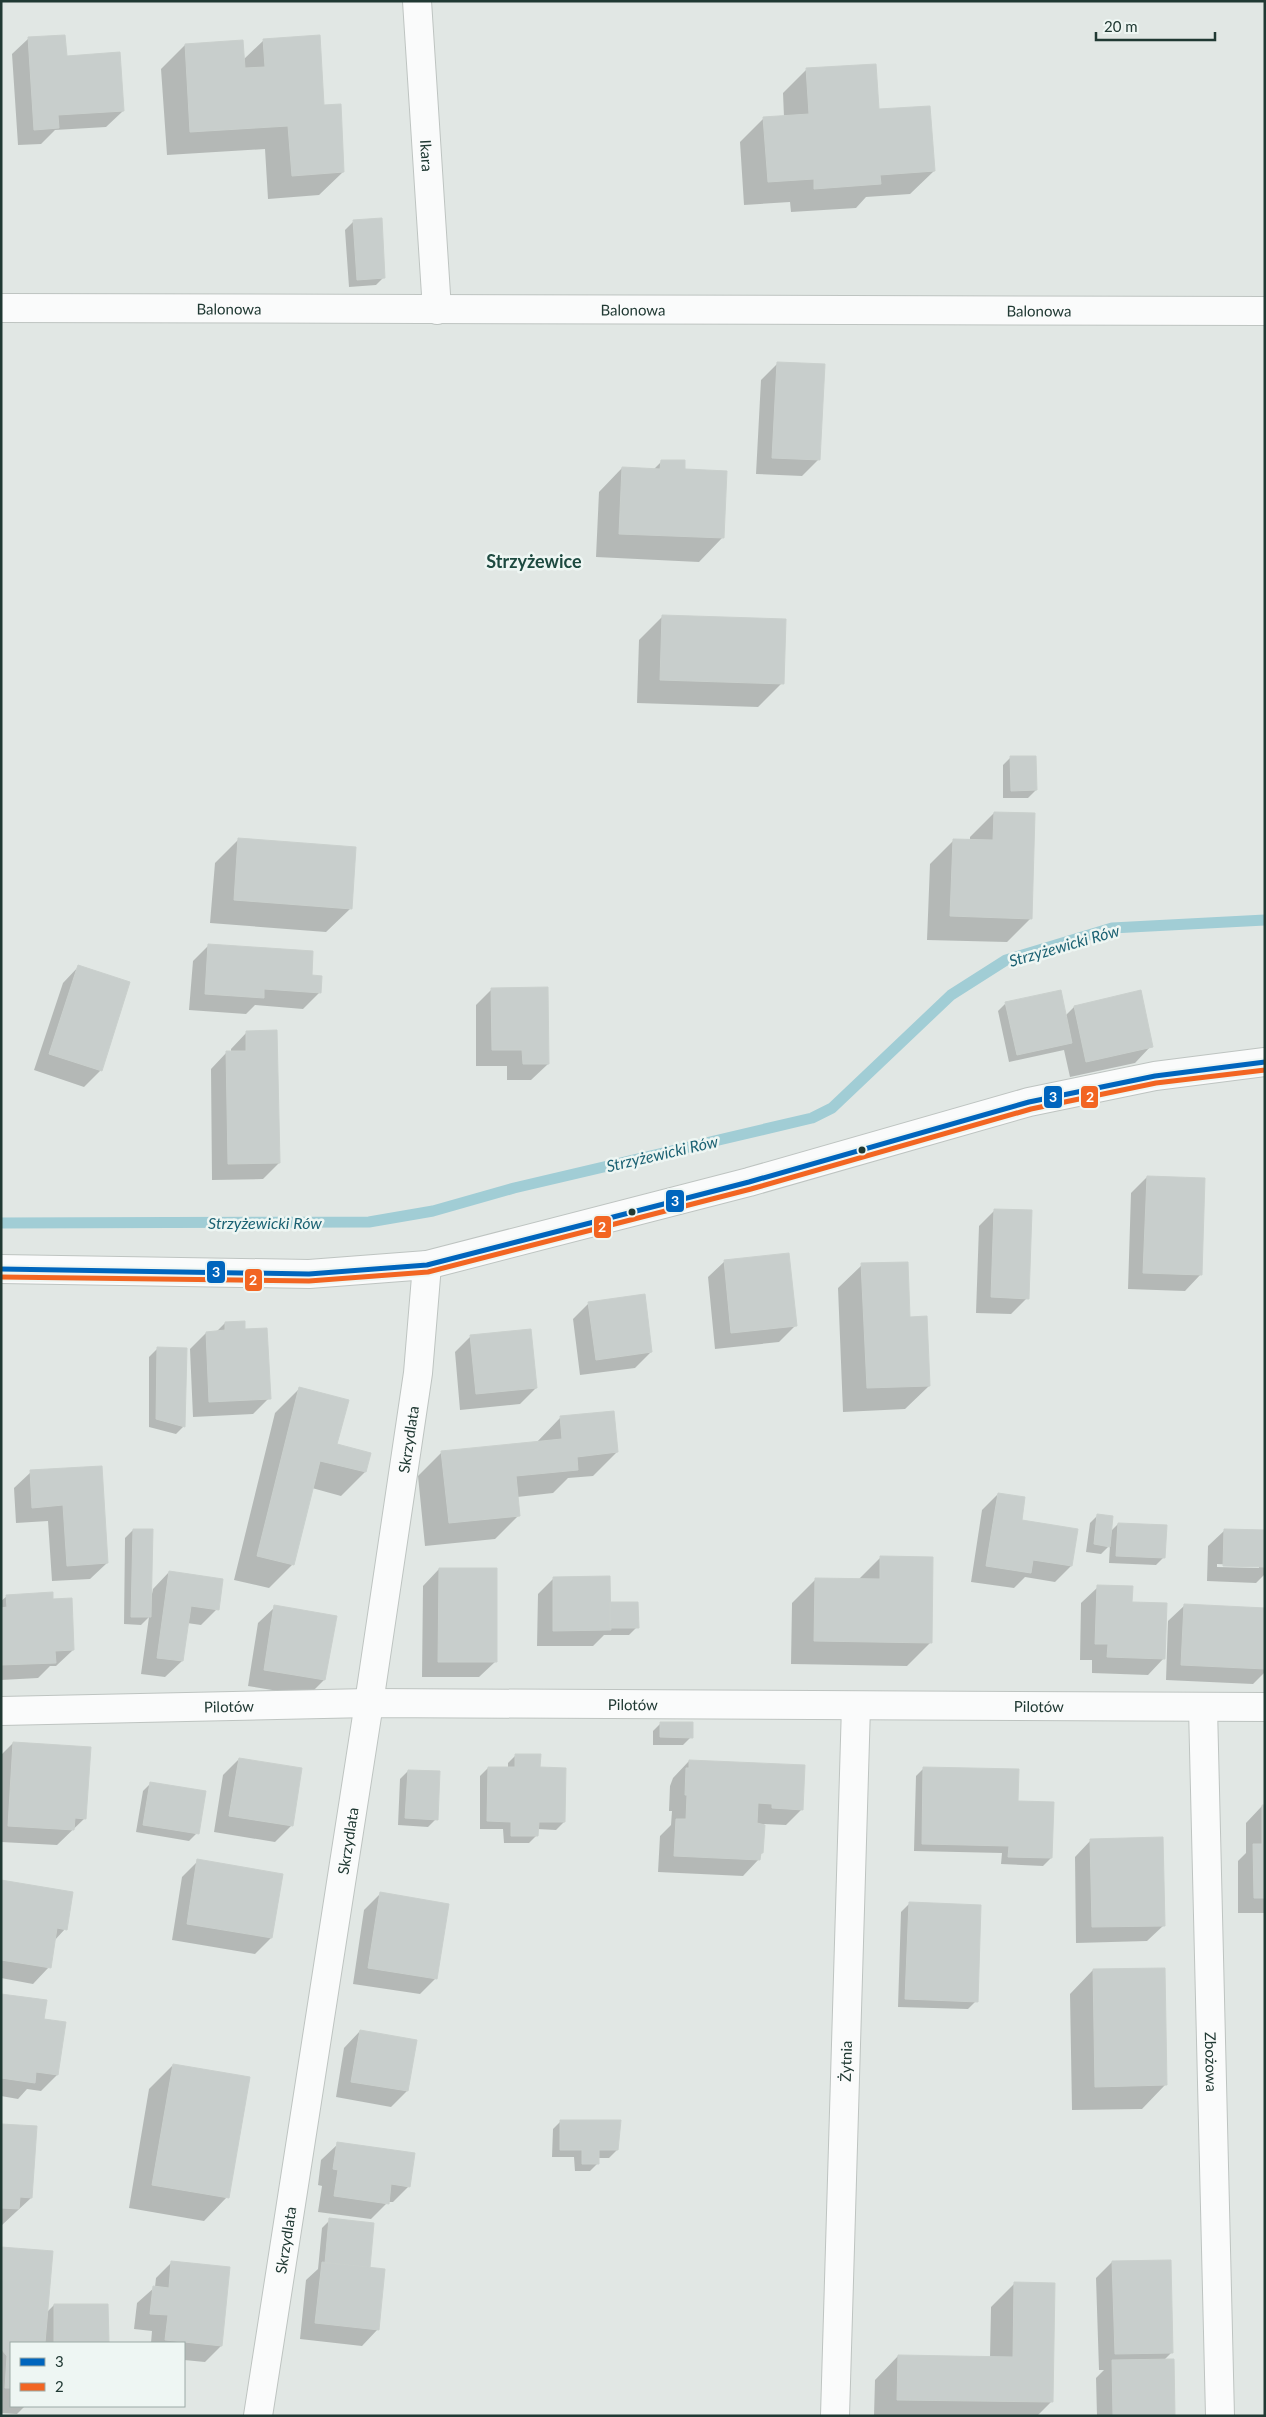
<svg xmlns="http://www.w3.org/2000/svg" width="1266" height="2417" font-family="Lato,sans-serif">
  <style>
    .shadow { fill: #0003; fill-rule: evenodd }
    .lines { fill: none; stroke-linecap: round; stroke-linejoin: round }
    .stream { stroke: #a1cdd5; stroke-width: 11 }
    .building { fill: #c8cecc; stroke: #cad0cd }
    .minor-casing { stroke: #bec4c1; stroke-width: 30 }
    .tertiary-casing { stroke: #bec4c1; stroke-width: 30 }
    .minor { stroke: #fafbfb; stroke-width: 28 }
    .tertiary { stroke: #fafbfb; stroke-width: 28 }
    .bus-1-casing { stroke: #eef6f3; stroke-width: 9 }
    .bus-2-casing { stroke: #eef6f3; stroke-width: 9 }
    .bus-1 { stroke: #0065bd; stroke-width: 5 }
    .bus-2 { stroke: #f26522; stroke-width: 5 }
    .bus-dot { fill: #203933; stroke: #eef6f3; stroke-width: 2 }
    .labels { text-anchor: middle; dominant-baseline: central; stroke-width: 5; stroke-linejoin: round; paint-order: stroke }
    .street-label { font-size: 15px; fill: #203933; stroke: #eef6f3 }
    .water-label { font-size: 16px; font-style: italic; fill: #1c6273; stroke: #eef6f3 }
    .quarter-label { font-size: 18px; font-weight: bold; fill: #1d4a40; stroke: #eef6f3 }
    .line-badge { stroke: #eef6f3; stroke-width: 2 }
    .badge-label { font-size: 14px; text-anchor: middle; font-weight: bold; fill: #fff }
  </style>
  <rect width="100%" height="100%" fill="#e1e7e4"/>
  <path class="shadow" d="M 29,38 L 66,57 L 123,111 L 106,127 L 55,130 L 41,144 L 18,145 L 12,54 Z
    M 264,40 L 322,106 L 343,172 L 319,195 L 268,199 L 265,149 L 167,155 L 161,69 L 185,45 L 243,60 Z
    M 806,70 L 878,110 L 934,171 L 910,194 L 866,197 L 856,208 L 791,212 L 790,202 L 744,205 L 740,142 L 764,118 L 784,117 L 783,93 Z
    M 353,222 L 384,277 L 376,285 L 349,287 L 345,230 Z
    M 777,364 L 823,366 L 818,460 L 802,476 L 756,474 L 761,380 Z
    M 662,461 L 684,470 L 722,538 L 699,562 L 596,557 L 599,492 L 622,468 L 653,470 Z
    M 663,616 L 782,683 L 758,707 L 637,703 L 639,640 Z
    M 1011,757 L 1036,790 L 1028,798 L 1003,798 L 1003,765 Z
    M 994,813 L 1031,918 L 1007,942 L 927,940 L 930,864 L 954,840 L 970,840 L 970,837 Z
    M 239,839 L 350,909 L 326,932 L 210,923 L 215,863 Z
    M 209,945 L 311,976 L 319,993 L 303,1009 L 255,1005 L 246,1014 L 189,1010 L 193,961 Z
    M 79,966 L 101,1070 L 84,1087 L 34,1070 L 63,983 Z
    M 492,989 L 548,1064 L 531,1080 L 507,1080 L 507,1066 L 476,1066 L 476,1005 Z
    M 1006,1003 L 1065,1016 L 1074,1007 L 1151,1046 L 1135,1063 L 1070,1077 L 1064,1050 L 1009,1062 L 998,1011 Z
    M 247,1032 L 279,1163 L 263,1179 L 212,1180 L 211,1069 L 227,1052 L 231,1052 L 231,1049 Z
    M 1147,1177 L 1201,1274 L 1185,1291 L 1128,1289 L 1131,1193 Z
    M 995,1210 L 1027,1298 L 1011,1314 L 976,1313 L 979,1226 Z
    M 725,1261 L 795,1326 L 779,1342 L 715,1349 L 708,1277 Z
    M 862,1265 L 909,1318 L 929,1386 L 905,1409 L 843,1412 L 838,1288 Z
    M 589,1303 L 651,1352 L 635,1368 L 580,1375 L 573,1319 Z
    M 225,1323 L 244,1331 L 269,1398 L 253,1414 L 193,1417 L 190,1349 L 206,1333 L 216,1332 Z
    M 471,1336 L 536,1388 L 520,1404 L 460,1410 L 455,1352 Z
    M 157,1349 L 184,1426 L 176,1434 L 149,1427 L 149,1357 Z
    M 299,1389 L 336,1445 L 369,1454 L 365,1472 L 341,1496 L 312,1488 L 293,1564 L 269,1588 L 234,1580 L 275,1413 Z
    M 613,1412 L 617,1452 L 593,1476 L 568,1478 L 553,1493 L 517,1497 L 519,1515 L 495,1539 L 425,1546 L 418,1476 L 442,1452 L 536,1443 L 560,1418 Z
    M 101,1467 L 107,1563 L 90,1579 L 52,1581 L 48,1521 L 16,1523 L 14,1488 L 31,1472 Z
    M 998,1494 L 1020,1521 L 1071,1566 L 1055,1582 L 1025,1577 L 1014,1588 L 971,1582 L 982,1510 Z
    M 1098,1515 L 1110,1532 L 1118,1524 L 1164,1557 L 1156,1565 L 1109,1563 L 1110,1545 L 1101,1554 L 1086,1552 L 1090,1523 Z
    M 133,1530 L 150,1599 L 151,1599 L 153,1589 L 169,1572 L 217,1609 L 201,1625 L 187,1623 L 182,1661 L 165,1677 L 141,1674 L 149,1617 L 141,1625 L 124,1624 L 125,1538 Z
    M 1225,1530 L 1265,1531 L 1265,1574 L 1256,1583 L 1207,1581 L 1208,1546 ZM 1217,1564 L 1259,1566 L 1259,1568 L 1217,1567 Z
    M 880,1558 L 931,1642 L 907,1666 L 791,1664 L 792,1603 L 816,1579 L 858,1580 Z
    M 439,1569 L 496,1661 L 479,1677 L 422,1677 L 423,1586 Z
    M 554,1578 L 609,1603 L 637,1627 L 629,1635 L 604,1635 L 593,1646 L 537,1646 L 538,1594 Z
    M 1098,1587 L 1131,1603 L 1164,1658 L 1148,1675 L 1092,1673 L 1092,1660 L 1080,1660 L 1081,1603 Z
    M 7,1596 L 52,1600 L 73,1650 L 56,1666 L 50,1666 L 38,1678 L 1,1680 L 1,1601 Z
    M 1185,1605 L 1265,1609 L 1265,1672 L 1253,1684 L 1166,1680 L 1168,1621 Z
    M 275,1607 L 324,1680 L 308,1696 L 248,1686 L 258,1623 Z
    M 661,1723 L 691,1737 L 683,1745 L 653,1745 L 653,1731 Z
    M 13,1743 L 85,1818 L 57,1845 L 1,1842 L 1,1755 Z
    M 516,1755 L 564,1822 L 556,1830 L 537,1829 L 537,1835 L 529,1843 L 504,1843 L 503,1829 L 480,1829 L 480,1776 L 488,1768 L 508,1768 L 508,1763 Z
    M 239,1759 L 292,1825 L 275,1842 L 214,1832 L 223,1775 Z
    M 689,1761 L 802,1809 L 786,1825 L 764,1824 L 762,1852 L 759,1859 L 743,1876 L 658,1872 L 660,1836 L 671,1825 L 672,1811 L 669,1811 L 670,1786 L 673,1778 Z
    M 924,1768 L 1017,1802 L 1051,1858 L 1043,1866 L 1001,1864 L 1002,1853 L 914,1851 L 916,1776 Z
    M 408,1771 L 436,1819 L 428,1827 L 398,1825 L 400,1779 Z
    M 151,1783 L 197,1833 L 189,1841 L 136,1832 L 143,1791 Z
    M 1262,1806 L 1265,1806 L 1265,1913 L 1238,1913 L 1238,1861 L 1246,1853 L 1246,1823 Z
    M 1091,1840 L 1164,1925 L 1147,1941 L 1076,1943 L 1075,1857 Z
    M 198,1861 L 271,1938 L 255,1954 L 172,1940 L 182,1877 Z
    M 1,1882 L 65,1929 L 54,1941 L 49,1967 L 33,1984 L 1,1978 Z
    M 380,1894 L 436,1978 L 420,1994 L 353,1984 L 364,1910 Z
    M 909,1904 L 976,2001 L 968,2009 L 898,2007 L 901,1912 Z
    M 1093,1970 L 1165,2085 L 1142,2109 L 1072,2110 L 1070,1994 Z
    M 1,1995 L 43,2020 L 57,2075 L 41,2091 L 27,2089 L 18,2099 L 1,2096 Z
    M 360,2031 L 407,2091 L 391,2107 L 336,2097 L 344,2048 Z
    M 173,2065 L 227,2197 L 204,2221 L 129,2208 L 149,2089 Z
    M 561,2121 L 617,2150 L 609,2158 L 597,2158 L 598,2163 L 590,2171 L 575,2171 L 574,2157 L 552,2157 L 553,2129 Z
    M 1,2125 L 31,2198 L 2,2225 L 1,2225 Z
    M 338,2144 L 409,2186 L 393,2202 L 388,2202 L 371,2219 L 318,2212 L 322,2186 L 318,2185 L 321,2160 Z
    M 330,2220 L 373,2224 L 369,2268 L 378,2329 L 362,2346 L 300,2339 L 306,2280 L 318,2269 L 322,2228 Z
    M 1,2249 L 47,2312 L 54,2305 L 107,2305 L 107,2343 L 11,2343 L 11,2406 L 25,2406 L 17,2414 L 1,2413 Z
    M 172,2262 L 221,2346 L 205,2362 L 184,2360 L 184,2343 L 151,2343 L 152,2331 L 134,2329 L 137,2303 L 155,2287 L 156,2278 Z
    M 1112,2262 L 1172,2352 L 1163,2361 L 1174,2416 L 1097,2416 L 1096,2378 L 1104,2370 L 1099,2370 L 1096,2278 Z
    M 1015,2283 L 1051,2402 L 1037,2416 L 874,2416 L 875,2380 L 898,2356 L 990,2358 L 991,2307 Z"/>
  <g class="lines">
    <path class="stream" d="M 1,1223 L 369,1222 L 433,1211 L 514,1188 L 812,1118 L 832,1108 L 951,995 L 1006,960 L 1112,928 L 1265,920"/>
  </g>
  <path class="building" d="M 65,35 L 67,56 L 120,52 L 124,111 L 58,115 L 59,128 L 34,130 L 28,37 Z
    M 320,35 L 324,105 L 341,104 L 344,172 L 292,176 L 288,126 L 190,132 L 185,44 L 243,40 L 245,68 L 265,67 L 263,39 Z
    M 876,64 L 879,109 L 930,106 L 935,171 L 880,175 L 881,184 L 814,189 L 814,179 L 768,182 L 763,117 L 809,114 L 806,68 Z
    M 382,218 L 385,278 L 357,280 L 353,220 Z
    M 777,362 L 825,364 L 820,460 L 772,458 Z
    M 661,460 L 685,460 L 685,469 L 727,471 L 724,538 L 619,534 L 622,467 L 660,469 Z
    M 662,615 L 786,619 L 784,684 L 660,680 Z
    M 1010,756 L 1036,756 L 1037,790 L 1011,791 Z
    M 994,812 L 1035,813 L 1032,919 L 950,916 L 953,839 L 993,840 Z
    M 238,838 L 356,847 L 352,909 L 234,900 Z
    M 208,944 L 313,951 L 312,975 L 322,976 L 321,993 L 264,989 L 264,998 L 205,994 Z
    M 78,965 L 130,982 L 102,1071 L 49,1054 Z
    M 548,987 L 549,1064 L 523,1064 L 522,1050 L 492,1050 L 491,988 Z
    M 1061,990 L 1072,1043 L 1017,1055 L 1005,1002 Z
    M 1141,990 L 1153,1047 L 1086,1062 L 1074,1006 Z
    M 277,1030 L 280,1163 L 228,1164 L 226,1051 L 246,1051 L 246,1031 Z
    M 1147,1176 L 1205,1178 L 1202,1275 L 1143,1273 Z
    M 994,1209 L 1032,1210 L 1029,1299 L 991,1297 Z
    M 789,1253 L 797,1326 L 731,1333 L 724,1260 Z
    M 908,1262 L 910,1317 L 927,1316 L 930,1386 L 867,1388 L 861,1263 Z
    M 645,1294 L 652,1352 L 596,1360 L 588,1302 Z
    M 245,1321 L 245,1329 L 267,1328 L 271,1399 L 209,1402 L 206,1332 L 225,1330 L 225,1322 Z
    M 531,1329 L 537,1388 L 476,1394 L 470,1335 Z
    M 157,1347 L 187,1348 L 185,1427 L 156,1419 Z
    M 299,1387 L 349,1400 L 337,1444 L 371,1453 L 366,1472 L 320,1461 L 294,1565 L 257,1556 Z
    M 614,1411 L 618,1452 L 577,1457 L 578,1470 L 516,1476 L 520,1516 L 449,1523 L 441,1451 L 562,1439 L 560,1416 Z
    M 102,1466 L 108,1563 L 67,1566 L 63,1505 L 32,1508 L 30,1470 Z
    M 998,1493 L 1025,1497 L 1022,1520 L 1078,1529 L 1072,1566 L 1033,1560 L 1031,1573 L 986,1566 Z
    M 1097,1514 L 1113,1516 L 1110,1547 L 1094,1544 Z
    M 1118,1523 L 1167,1525 L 1165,1558 L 1116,1556 Z
    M 133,1529 L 153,1529 L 151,1617 L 131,1617 Z
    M 1224,1529 L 1265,1530 L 1265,1567 L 1223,1566 Z
    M 880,1556 L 933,1557 L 932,1643 L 814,1641 L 815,1578 L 880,1579 Z
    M 439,1568 L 497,1568 L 497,1662 L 438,1662 Z
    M 169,1571 L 223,1579 L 219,1610 L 191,1606 L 183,1661 L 157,1658 Z
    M 610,1576 L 611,1630 L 553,1631 L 553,1577 Z
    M 1097,1585 L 1133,1586 L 1132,1602 L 1167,1603 L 1165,1659 L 1107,1657 L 1108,1644 L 1095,1644 Z
    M 53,1592 L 53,1599 L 72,1598 L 74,1650 L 55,1651 L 56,1663 L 1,1665 L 1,1608 L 7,1607 L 6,1595 Z
    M 610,1602 L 638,1602 L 639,1628 L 610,1628 Z
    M 1184,1604 L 1265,1608 L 1265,1669 L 1181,1665 Z
    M 274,1605 L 337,1616 L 325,1680 L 264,1670 Z
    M 660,1722 L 693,1722 L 693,1738 L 660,1737 Z
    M 13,1742 L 91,1747 L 86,1819 L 75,1818 L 74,1830 L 8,1826 Z
    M 515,1754 L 541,1754 L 540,1767 L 566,1768 L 565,1822 L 539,1822 L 538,1836 L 511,1836 L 511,1822 L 487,1821 L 488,1767 L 515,1767 Z
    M 239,1758 L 302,1768 L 293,1826 L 229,1816 Z
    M 689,1760 L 805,1765 L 803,1810 L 772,1808 L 772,1804 L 758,1803 L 757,1823 L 765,1825 L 763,1853 L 761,1853 L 760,1860 L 674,1856 L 676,1819 L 686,1819 L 687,1795 L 685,1795 L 686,1768 L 689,1768 Z
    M 923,1767 L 1019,1769 L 1018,1801 L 1054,1802 L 1052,1858 L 1008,1857 L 1009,1846 L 922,1844 Z
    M 408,1770 L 440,1771 L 438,1820 L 405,1818 Z
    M 150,1782 L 206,1791 L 199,1834 L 143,1825 Z
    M 1262,1805 L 1265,1805 L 1265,1898 L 1254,1898 L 1253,1844 L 1262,1844 Z
    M 1163,1837 L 1165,1926 L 1092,1927 L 1090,1839 Z
    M 197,1859 L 283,1874 L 272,1938 L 187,1924 Z
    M 1,1880 L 73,1892 L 67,1930 L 57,1928 L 51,1968 L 1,1960 Z
    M 380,1892 L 449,1904 L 437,1979 L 368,1968 Z
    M 909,1902 L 981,1905 L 978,2002 L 905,1999 Z
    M 1165,1968 L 1167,2085 L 1095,2087 L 1093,1969 Z
    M 1,1994 L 47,2000 L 44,2019 L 66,2022 L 58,2075 L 36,2072 L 35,2083 L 1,2078 Z
    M 360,2030 L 417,2040 L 408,2091 L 351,2082 Z
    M 173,2064 L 250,2077 L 229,2198 L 152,2185 Z
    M 560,2120 L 621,2120 L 618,2150 L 599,2150 L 599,2164 L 582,2164 L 582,2150 L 560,2150 Z
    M 1,2124 L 37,2126 L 32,2198 L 20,2197 L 19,2209 L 1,2208 Z
    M 337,2142 L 415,2153 L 410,2187 L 391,2184 L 389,2204 L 334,2196 L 338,2170 L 333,2169 Z
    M 329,2218 L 374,2223 L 370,2267 L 325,2263 Z
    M 1,2247 L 53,2251 L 45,2343 L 11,2343 L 11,2388 L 5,2388 L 7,2356 L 1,2349 Z
    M 1171,2260 L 1173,2353 L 1115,2354 L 1112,2261 Z
    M 171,2261 L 230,2267 L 222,2346 L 165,2340 L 168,2315 L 150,2314 L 153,2286 L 169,2288 Z
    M 322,2262 L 385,2269 L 379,2330 L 315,2323 Z
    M 1014,2282 L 1055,2283 L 1053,2402 L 897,2400 L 898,2355 L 1013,2357 Z
    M 54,2304 L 108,2304 L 109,2343 L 54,2343 Z
    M 1174,2359 L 1175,2416 L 1113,2416 L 1112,2360 Z"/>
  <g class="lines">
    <defs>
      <g id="minor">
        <path id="s1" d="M 417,1 L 437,310"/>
        <path id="s2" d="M 1,308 L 1265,311"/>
        <path id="s3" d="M 1203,1707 L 1220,2416"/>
        <path id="s4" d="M 1,1711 L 369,1703 L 1265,1707"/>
        <path id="s5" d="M 258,2416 L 369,1703 L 418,1373 L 427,1265"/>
        <path id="s6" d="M 835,2416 L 856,1706"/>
      </g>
      <path id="tertiary" d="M 1,1269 L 309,1274 L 427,1265 L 749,1182 L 1029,1102 L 1155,1076 L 1265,1062"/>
    </defs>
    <use href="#minor" class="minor-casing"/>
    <use href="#tertiary" class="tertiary-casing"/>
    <use href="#minor" class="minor"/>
    <use href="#tertiary" class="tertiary"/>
    <defs>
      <path id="bus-1" d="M 1,1269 L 309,1274 L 427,1265 L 749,1182 L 1029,1102 L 1155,1076 L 1265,1062"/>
      <path id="bus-2" d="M 1,1277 L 309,1281 L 428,1272 L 751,1189 L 1031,1109 L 1156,1083 L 1265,1070"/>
    </defs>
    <use href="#bus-1" class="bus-1-casing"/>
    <use href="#bus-2" class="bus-2-casing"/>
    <use href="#bus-1" class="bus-1"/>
    <use href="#bus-2" class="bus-2"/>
  </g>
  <g class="bus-dot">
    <circle cx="862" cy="1150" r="4.5"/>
    <circle cx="632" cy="1212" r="4.5"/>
  </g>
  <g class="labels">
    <g class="street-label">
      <text stroke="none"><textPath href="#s1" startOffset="155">Ikara</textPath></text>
      <text stroke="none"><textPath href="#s2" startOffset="228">Balonowa</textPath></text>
      <text stroke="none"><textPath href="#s2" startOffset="632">Balonowa</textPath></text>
      <text stroke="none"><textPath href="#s2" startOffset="1038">Balonowa</textPath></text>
      <text stroke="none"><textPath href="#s5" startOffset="988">Skrzydlata</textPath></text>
      <text stroke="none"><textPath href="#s4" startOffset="632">Pilotów</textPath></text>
      <text stroke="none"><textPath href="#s4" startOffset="228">Pilotów</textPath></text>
      <text stroke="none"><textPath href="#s4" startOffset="1038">Pilotów</textPath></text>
      <text stroke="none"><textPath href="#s5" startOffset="582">Skrzydlata</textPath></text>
      <text stroke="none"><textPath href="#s6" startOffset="355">Żytnia</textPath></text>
      <text stroke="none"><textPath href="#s3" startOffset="355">Zbożowa</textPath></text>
      <text stroke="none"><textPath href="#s5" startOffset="178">Skrzydlata</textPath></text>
    </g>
    <g class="water-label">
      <text transform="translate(1064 945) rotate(-16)">Strzyżewicki Rów</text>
      <text transform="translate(662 1153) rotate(-13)">Strzyżewicki Rów</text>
      <text x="265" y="1222">Strzyżewicki Rów</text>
    </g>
    <g class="quarter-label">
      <text x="534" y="561">Strzyżewice</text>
    </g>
  </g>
  <g class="line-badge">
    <rect x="1080" y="1085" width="19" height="24" rx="5" fill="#f26522"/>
    <rect x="1043" y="1085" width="20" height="24" rx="5" fill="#0065bd"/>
    <rect x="665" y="1189" width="20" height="24" rx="5" fill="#0065bd"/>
    <rect x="593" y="1215" width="19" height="24" rx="5" fill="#f26522"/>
    <rect x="206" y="1260" width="20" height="24" rx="5" fill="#0065bd"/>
    <rect x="244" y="1268" width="19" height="24" rx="5" fill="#f26522"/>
  </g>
  <g class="badge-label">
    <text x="1090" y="1102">2</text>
    <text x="1053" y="1102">3</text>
    <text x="675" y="1206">3</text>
    <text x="602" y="1232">2</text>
    <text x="216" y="1277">3</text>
    <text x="253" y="1285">2</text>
  </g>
  <rect width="1266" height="2417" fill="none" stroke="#203933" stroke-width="5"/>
  <rect x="10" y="2342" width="175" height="65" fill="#eef6f3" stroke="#9caaa6"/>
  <rect x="20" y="2358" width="25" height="8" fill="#0065bd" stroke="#9caaa6"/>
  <text x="55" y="2367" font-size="15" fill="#203933">3</text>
  <rect x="20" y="2383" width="25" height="8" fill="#f26522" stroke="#9caaa6"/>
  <text x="55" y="2392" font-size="15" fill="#203933">2</text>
  <path d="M1096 32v8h119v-8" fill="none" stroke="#203933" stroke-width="2.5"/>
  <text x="1104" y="32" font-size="15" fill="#203933" stroke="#eef6f3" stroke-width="4" paint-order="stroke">20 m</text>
</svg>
